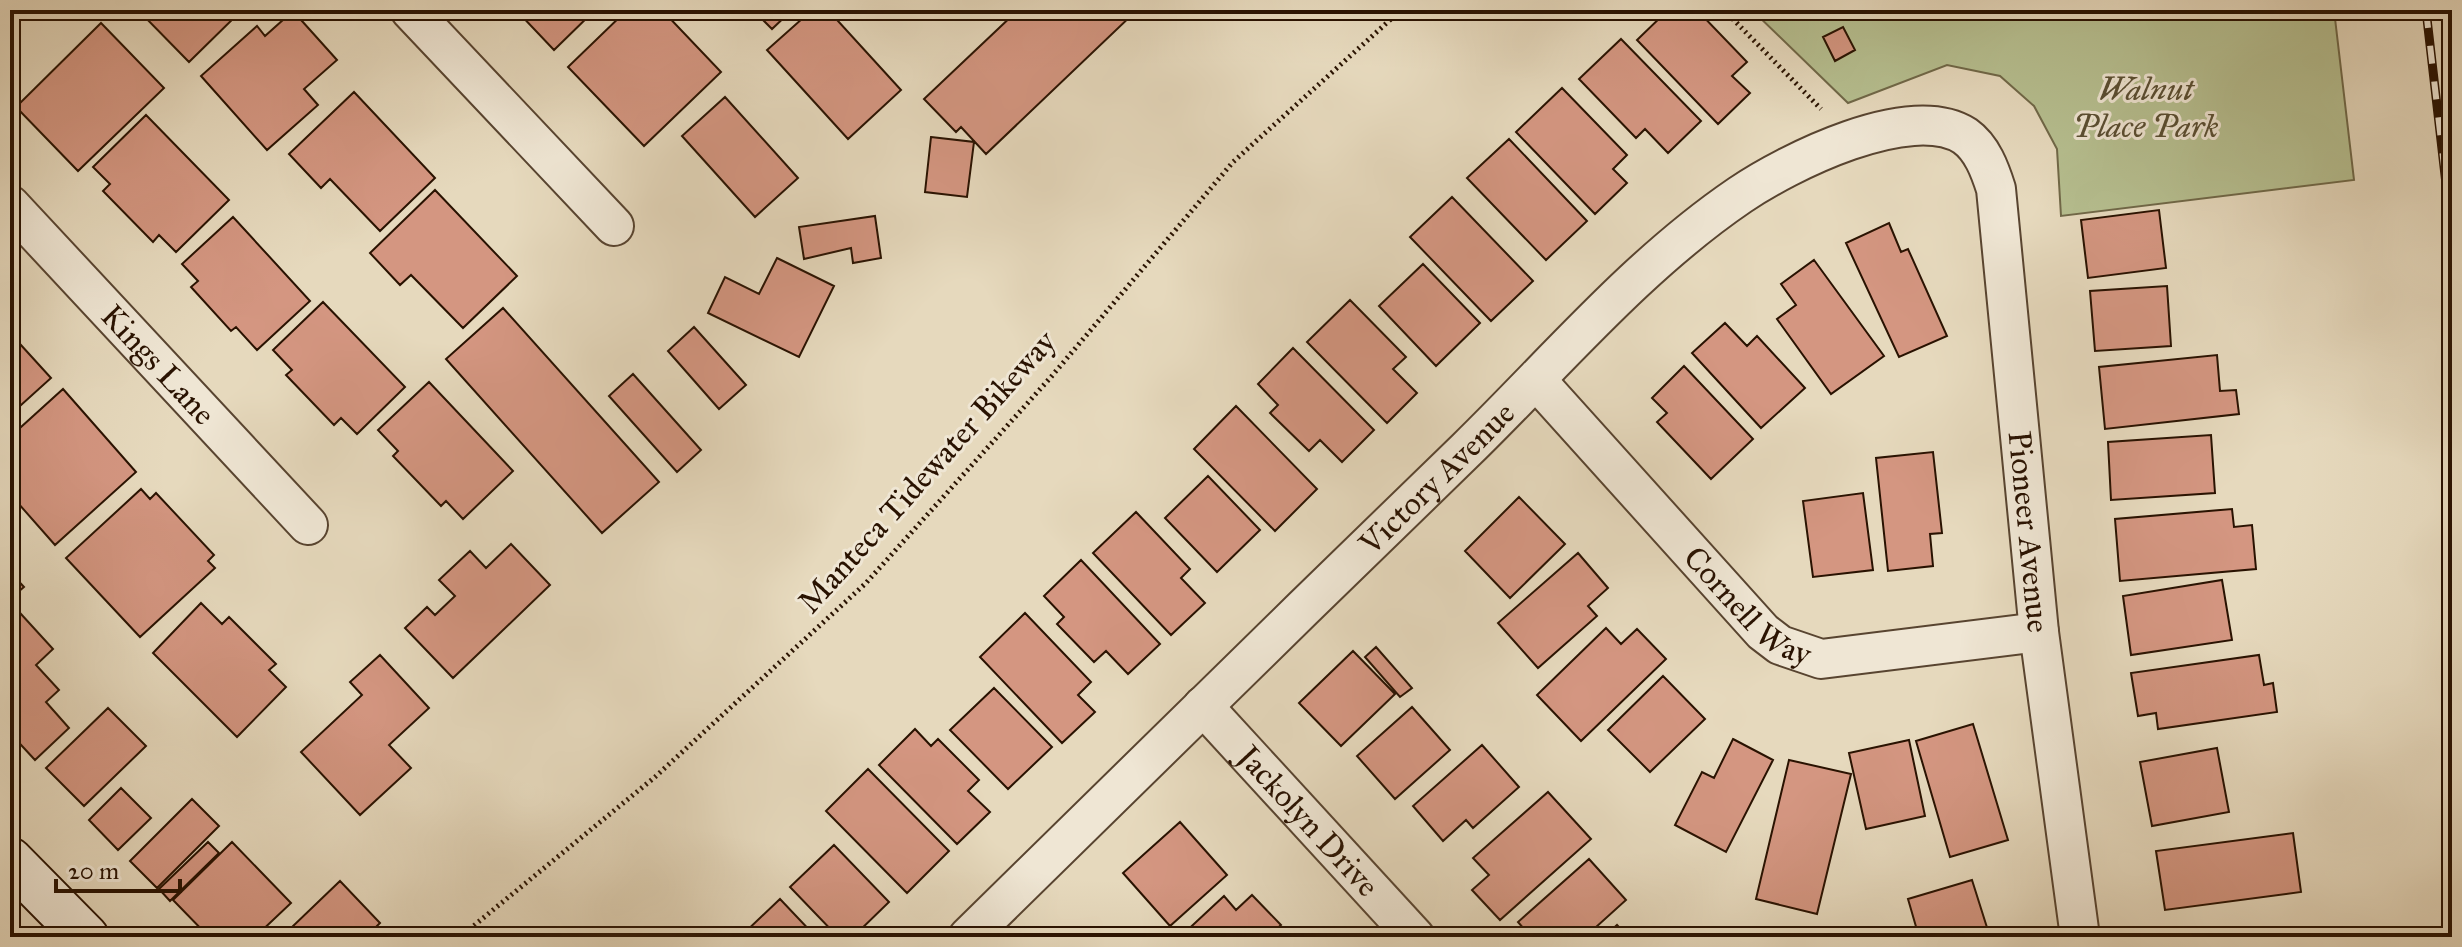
<svg xmlns="http://www.w3.org/2000/svg" width="2462" height="947" font-family="'IM FELL Great Primer',serif">
  <style>
    .green { fill: #b6bf90; stroke: #706848; stroke-width: 2 }
    .building { fill: #d49681; stroke: #291201; stroke-width: 2 }
    .lines { fill: none; stroke-linecap: round; stroke-linejoin: round }
    .street-casing { stroke: #584430; stroke-width: 42 }
    .secondary-casing { stroke: #291201; stroke-width: 48 }
    .path { stroke: #291201; stroke-width: 5; stroke-dasharray: 2 4; stroke-linecap: butt }
    .street { stroke: #efe6d4; stroke-width: 38 }
    .secondary { stroke: #efe6d4; stroke-width: 44 }
    .rail-casing { stroke: #291201; stroke-width: 9 }
    .rail { stroke: #efe6d4; stroke-width: 6; stroke-dasharray: 18; stroke-linecap: butt }
    .labels { text-anchor: middle; dominant-baseline: central; stroke-width: 6; stroke-linejoin: round; paint-order: stroke }
    .park-label { font-size: 32px; font-style: italic; fill: #5a4f33; stroke: #efe6d4 }
    .street-label { font-size: 32px; fill: #291201; stroke: #efe6d4 }
  </style>
  <rect width="100%" height="100%" fill="#e6d9bd"/>
  <filter id="stains"><feTurbulence type="fractalNoise" baseFrequency=".0025" numOctaves="4"/><feColorMatrix values="0 0 0 0 .2 0 0 0 0 .09 0 0 0 0 .02 0 0 0 .5 -.17"/></filter>
  <radialGradient id="worn" r=".72"><stop offset=".6" stop-color="#630" stop-opacity="0"/><stop offset="1" stop-color="#630" stop-opacity=".3"/></radialGradient>
  <path class="green" d="M 1752,10 L 2334,10 L 2354,180 L 2061,216 L 2057,149 L 2034,106 L 2000,76 L 1947,65 L 1848,103 Z"/>
  <path class="building" d="M 138,10 L 242,10 L 189,62 Z
    M 516,10 L 595,10 L 554,50 Z
    M 627,10 L 662,10 L 721,72 L 644,146 L 568,67 Z
    M 753,10 L 792,10 L 772,29 Z
    M 812,10 L 828,10 L 901,90 L 848,139 L 767,50 Z
    M 1018,10 L 1135,12 L 986,154 L 961,127 L 956,132 L 924,99 Z
    M 1668,10 L 1697,10 L 1747,62 L 1732,76 L 1750,93 L 1718,124 L 1637,40 Z
    M 293,11 L 337,60 L 304,89 L 318,105 L 267,150 L 201,76 L 257,26 L 265,36 Z
    M 101,23 L 164,88 L 78,171 L 16,107 Z
    M 1843,27 L 1855,50 L 1835,61 L 1823,37 Z
    M 1621,39 L 1701,121 L 1668,153 L 1645,129 L 1636,138 L 1579,79 Z
    M 1562,88 L 1627,155 L 1613,169 L 1627,183 L 1595,214 L 1516,132 Z
    M 354,92 L 435,178 L 380,231 L 330,179 L 321,188 L 289,154 Z
    M 725,97 L 798,178 L 755,217 L 682,136 Z
    M 146,115 L 229,200 L 176,252 L 159,235 L 153,242 L 103,191 L 110,184 L 93,167 Z
    M 931,137 L 974,142 L 967,197 L 925,192 Z
    M 1509,139 L 1587,221 L 1546,260 L 1467,178 Z
    M 435,190 L 517,276 L 463,328 L 411,275 L 400,285 L 370,253 Z
    M 1452,197 L 1533,281 L 1491,321 L 1410,237 Z
    M 2159,210 L 2166,268 L 2088,278 L 2081,220 Z
    M 875,216 L 881,258 L 853,263 L 851,248 L 804,259 L 799,227 Z
    M 233,217 L 310,301 L 257,350 L 236,327 L 231,331 L 191,287 L 198,281 L 182,264 Z
    M 1889,223 L 1901,252 L 1908,249 L 1947,336 L 1899,357 L 1846,243 Z
    M 777,258 L 834,286 L 799,357 L 708,313 L 725,277 L 759,294 Z
    M 1814,260 L 1884,356 L 1831,394 L 1777,319 L 1796,305 L 1781,284 Z
    M 1423,264 L 1480,323 L 1436,366 L 1379,306 Z
    M 2167,286 L 2171,346 L 2095,351 L 2090,291 Z
    M 1350,300 L 1406,357 L 1393,369 L 1417,393 L 1387,423 L 1307,342 Z
    M 323,302 L 405,387 L 357,434 L 341,418 L 334,425 L 286,375 L 292,370 L 273,350 Z
    M 503,308 L 659,482 L 602,533 L 446,359 Z
    M 1725,323 L 1747,346 L 1757,336 L 1805,388 L 1761,428 L 1692,353 Z
    M 694,327 L 746,385 L 719,409 L 668,351 Z
    M 10,333 L 51,378 L 10,415 Z
    M 1293,348 L 1374,430 L 1342,462 L 1320,440 L 1309,451 L 1270,413 L 1278,405 L 1258,384 Z
    M 2217,355 L 2220,391 L 2236,390 L 2239,414 L 2105,429 L 2099,367 Z
    M 1684,366 L 1753,439 L 1711,479 L 1657,422 L 1667,413 L 1652,398 Z
    M 633,374 L 701,450 L 677,472 L 609,396 Z
    M 429,382 L 513,471 L 463,519 L 446,501 L 441,506 L 393,456 L 398,451 L 378,430 Z
    M 63,389 L 136,472 L 55,545 L 10,494 L 10,437 Z
    M 1236,406 L 1317,489 L 1275,531 L 1194,449 Z
    M 2211,435 L 2215,493 L 2111,500 L 2108,442 Z
    M 1933,452 L 1942,533 L 1930,534 L 1933,566 L 1888,571 L 1876,458 Z
    M 1208,476 L 1260,530 L 1217,572 L 1165,518 Z
    M 141,489 L 150,499 L 156,493 L 214,555 L 208,561 L 215,568 L 140,637 L 66,558 Z
    M 1863,493 L 1873,570 L 1813,577 L 1803,501 Z
    M 1519,497 L 1565,544 L 1510,598 L 1465,551 Z
    M 2232,509 L 2234,527 L 2252,525 L 2256,569 L 2120,581 L 2115,519 Z
    M 1136,512 L 1190,569 L 1181,578 L 1205,603 L 1171,635 L 1093,553 Z
    M 511,544 L 550,585 L 453,678 L 405,628 L 427,607 L 435,615 L 455,596 L 439,580 L 470,551 L 486,568 Z
    M 1578,553 L 1608,588 L 1588,606 L 1597,616 L 1538,668 L 1498,623 Z
    M 1081,560 L 1160,644 L 1128,674 L 1106,651 L 1094,662 L 1057,624 L 1064,617 L 1044,596 Z
    M 10,572 L 24,587 L 10,599 Z
    M 2222,580 L 2232,640 L 2131,655 L 2123,596 Z
    M 201,603 L 222,624 L 229,617 L 276,664 L 269,670 L 286,687 L 237,737 L 153,653 Z
    M 1025,613 L 1091,682 L 1078,695 L 1095,712 L 1062,743 L 980,657 Z
    M 21,614 L 53,649 L 36,665 L 59,690 L 46,702 L 69,728 L 35,760 L 10,733 L 10,624 Z
    M 1606,628 L 1621,644 L 1637,629 L 1666,659 L 1581,741 L 1537,695 Z
    M 1376,647 L 1412,688 L 1400,697 L 1365,657 Z
    M 1353,651 L 1395,694 L 1341,746 L 1299,703 Z
    M 380,655 L 429,708 L 389,745 L 411,768 L 360,815 L 301,752 L 362,695 L 350,682 Z
    M 2259,655 L 2264,685 L 2273,683 L 2277,712 L 2158,729 L 2156,713 L 2138,716 L 2131,673 Z
    M 1663,676 L 1705,719 L 1650,772 L 1608,730 Z
    M 994,688 L 1052,747 L 1008,789 L 950,730 Z
    M 1412,707 L 1450,750 L 1395,799 L 1357,756 Z
    M 108,708 L 146,746 L 84,806 L 46,768 Z
    M 1973,724 L 2008,840 L 1950,857 L 1916,741 Z
    M 915,729 L 931,746 L 938,739 L 979,780 L 968,791 L 990,812 L 957,844 L 879,765 Z
    M 1733,739 L 1773,760 L 1726,852 L 1675,825 L 1702,772 L 1714,778 Z
    M 1909,740 L 1925,816 L 1866,829 L 1849,753 Z
    M 1482,745 L 1519,787 L 1473,828 L 1466,820 L 1443,841 L 1413,806 Z
    M 2217,748 L 2229,812 L 2152,826 L 2140,762 Z
    M 1789,760 L 1851,774 L 1817,914 L 1756,899 Z
    M 868,769 L 949,851 L 907,893 L 826,811 Z
    M 121,788 L 151,818 L 118,850 L 89,820 Z
    M 1548,792 L 1591,839 L 1500,920 L 1472,890 L 1489,875 L 1473,858 Z
    M 192,799 L 219,826 L 157,888 L 130,861 Z
    M 1180,822 L 1227,875 L 1170,926 L 1123,873 Z
    M 2293,833 L 2301,892 L 2165,910 L 2156,851 Z
    M 208,842 L 219,853 L 170,901 L 159,889 Z
    M 232,842 L 291,903 L 255,937 L 244,932 L 239,937 L 209,937 L 173,900 Z
    M 834,845 L 889,902 L 853,937 L 838,937 L 790,887 Z
    M 1589,859 L 1626,900 L 1585,937 L 1531,937 L 1518,922 Z
    M 1972,880 L 1990,937 L 1919,937 L 1908,899 Z
    M 340,881 L 380,923 L 366,937 L 301,937 L 292,927 Z
    M 1252,895 L 1281,925 L 1268,937 L 1180,937 L 1224,896 L 1236,910 Z
    M 780,899 L 816,937 L 740,937 Z
    M 1617,925 L 1628,937 L 1604,937 Z"/>
  <g class="lines">
    <defs>
      <g id="street">
        <path d="M 410,10 L 614,226"/>
        <path id="s1" d="M 10,205 L 308,525"/>
        <path id="s2" d="M 1537,381 L 1763,632 L 1780,645 L 1821,659 L 2039,632"/>
        <path id="s3" d="M 1203,706 L 1415,937"/>
        <path id="s4" d="M 968,937 C 1133,774 1300,611 1467,449 C 1555,363 1637,265 1740,195 C 1787,163 1910,101 1965,136 C 1982,148 1990,170 1996,189 L 2039,632 L 2080,937"/>
      </g>
      <path id="secondary" d="M 10,860 L 86,937"/>
    </defs>
    <use href="#street" class="street-casing"/>
    <use href="#secondary" class="secondary-casing"/>
    <path class="path" d="M 1724,10 L 1821,109
      M 460,937 L 655,777 L 866,583 L 1051,377 L 1233,162 L 1401,10"/>
    <use href="#street" class="street"/>
    <use href="#secondary" class="secondary"/>
    <defs>
      <path id="rail" d="M 2426,10 L 2452,236"/>
    </defs>
    <use href="#rail" class="rail-casing"/>
    <use href="#rail" class="rail"/>
  </g>
  <g class="labels">
    <g class="park-label">
      <text x="2146" y="89">Walnut<tspan x="2146" dy="37">Place Park</tspan></text>
    </g>
    <g class="street-label">
      <text stroke="none"><textPath href="#s1" startOffset="218">Kings Lane</textPath></text>
      <text transform="translate(927 472) rotate(-48)">Manteca Tidewater Bikeway</text>
      <text stroke="none"><textPath href="#s4" startOffset="656">Victory Avenue</textPath></text>
      <text stroke="none"><textPath href="#s4" startOffset="1720">Pioneer Avenue</textPath></text>
      <text stroke="none"><textPath href="#s2" startOffset="310">Cornell Way</textPath></text>
      <text stroke="none"><textPath href="#s3" startOffset="156">Jackolyn Drive</textPath></text>
    </g>
  </g>
  <rect width="2462" height="947" fill="none" stroke="#e6d9bd" stroke-width="40"/>
  <rect x="12" y="12" width="2438" height="923" fill="none" stroke="#291201" stroke-width="4"/>
  <rect x="20" y="20" width="2422" height="907" fill="none" stroke="#291201" stroke-width="2"/>
  <path d="M56 879v12h124v-12" fill="none" stroke="#291201" stroke-width="4"/>
  <text x="68" y="879" font-size="24" fill="#291201" stroke="#efe6d4" stroke-width="6" paint-order="stroke">20 m</text>
  <rect width="100%" height="100%" filter="url(#stains)"/>
  <rect width="100%" height="100%" fill="url(#worn)"/>
</svg>
